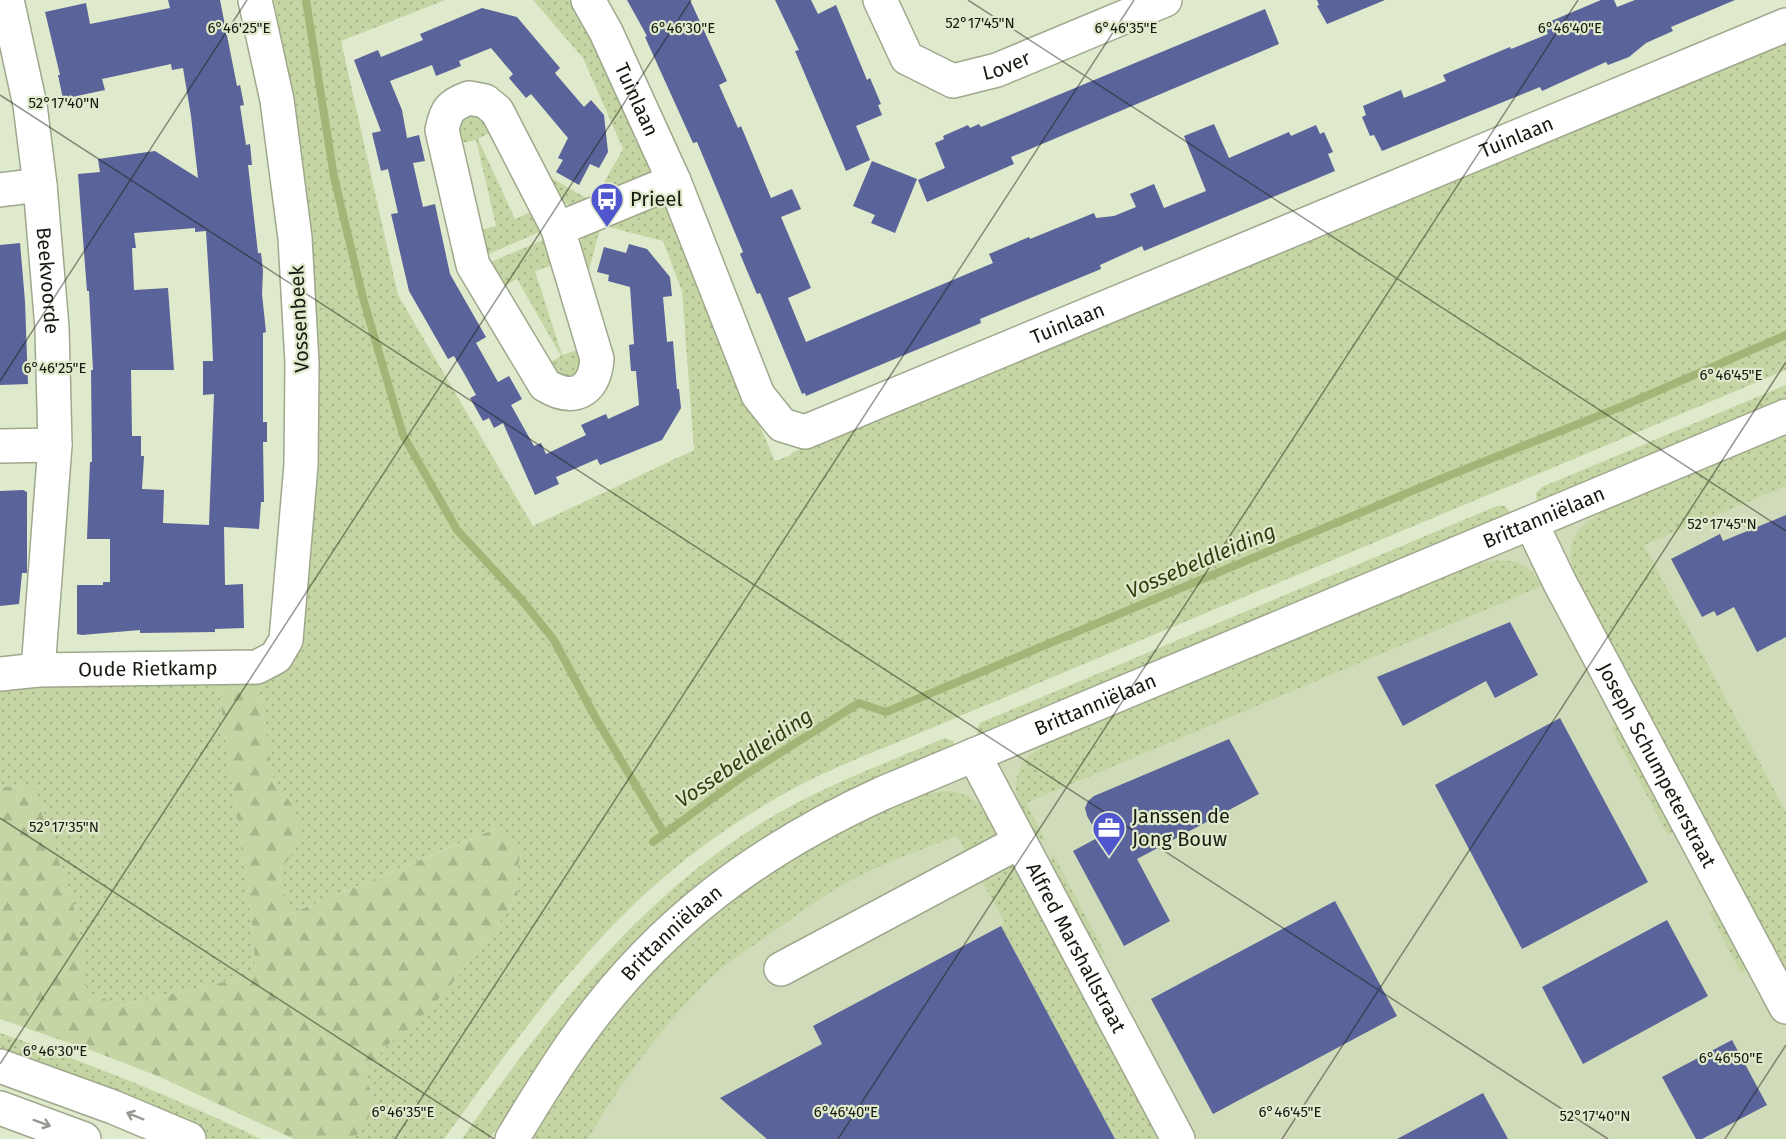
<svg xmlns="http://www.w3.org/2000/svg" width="1786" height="1139" font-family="'Fira Sans',sans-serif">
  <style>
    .built { fill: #d0dbb9 }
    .green { fill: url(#green-dots) }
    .forest { fill: url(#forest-firs) }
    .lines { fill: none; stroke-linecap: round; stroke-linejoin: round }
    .stream { stroke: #a3b677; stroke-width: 8 }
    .building { fill: #5a639a; fill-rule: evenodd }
    .minor-casing { stroke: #9fa88d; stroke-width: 36 }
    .minor { stroke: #fff; stroke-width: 33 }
    .oneway { stroke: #979893 }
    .ticks { fill: none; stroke: #171a10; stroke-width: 1.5; stroke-opacity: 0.45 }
    .labels { text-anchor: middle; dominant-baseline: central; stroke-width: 4.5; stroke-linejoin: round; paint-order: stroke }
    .street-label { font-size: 20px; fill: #171a10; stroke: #dfe9cc }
    .poi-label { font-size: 20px; fill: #171a10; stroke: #dfe9cc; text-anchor: start }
    .water-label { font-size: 21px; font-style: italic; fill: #323e0e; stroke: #dfe9cc }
    .ticks-label { font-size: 15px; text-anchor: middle; fill: #171a10; stroke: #dfe9cc; stroke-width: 4.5; stroke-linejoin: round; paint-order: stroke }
  </style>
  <defs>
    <pattern id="green-dots" width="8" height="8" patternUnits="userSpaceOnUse" patternTransform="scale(1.5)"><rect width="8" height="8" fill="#c5d5a3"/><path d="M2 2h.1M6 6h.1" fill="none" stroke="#a8b68b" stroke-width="1.8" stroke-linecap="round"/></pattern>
    <pattern id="forest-firs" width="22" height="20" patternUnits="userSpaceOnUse" patternTransform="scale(1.5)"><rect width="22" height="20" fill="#c5d5a3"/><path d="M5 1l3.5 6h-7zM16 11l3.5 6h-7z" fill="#a8b68b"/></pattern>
  </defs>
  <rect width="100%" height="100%" fill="#dfe9cc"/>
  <path class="built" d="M 1786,430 L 1786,1139 L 555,1139 L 857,812 Z"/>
  <path class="green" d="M 274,0 L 445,0 L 341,41 L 398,295 L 533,526 L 694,450 L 682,291 L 663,241 L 609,227 L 610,223 L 659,204 L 666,205 L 775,461 L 789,456 L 793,452 L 1786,38 L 1786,334 L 1486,460 L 1623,406 L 1786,335 L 1786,370 L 929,729 C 878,751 823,770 775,799 C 719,831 665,872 620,918 C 554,985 499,1063 444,1139 L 354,1139 L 371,1098 L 366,1068 L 391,1042 L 414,1025 L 447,990 L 506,914 L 518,895 L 515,877 L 521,854 L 494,829 L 290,914 L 278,869 L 282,867 L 297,843 L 298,829 L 273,778 L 257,675 L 298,593 L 307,593 L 316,466 L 312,262 L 302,163 L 294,105 Z
    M 533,0 L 574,0 L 653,167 L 647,177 L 602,195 L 598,193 L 623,149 L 583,58 Z
    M 475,112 L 495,130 L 478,139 L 515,219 L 533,211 L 542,231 L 484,256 L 477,231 L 496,226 L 476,140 L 457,144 L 458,119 Z
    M 548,176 L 586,198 L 588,199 L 573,206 L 558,201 Z
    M 599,229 L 599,232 L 588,274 L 577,247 L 585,235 Z
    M 545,239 L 553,265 L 535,271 L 562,355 L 581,349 L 584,366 L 570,383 L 544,366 L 561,356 L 517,279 L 500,288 L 486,264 Z
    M 1786,385 L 1786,401 L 1537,504 L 1536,493 L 1542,487 Z
    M 1786,431 L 1786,486 L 1644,545 L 1786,812 L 1786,982 L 1571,578 L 1575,575 C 1564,550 1574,526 1599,515 L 1597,510 Z
    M 1497,506 L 1505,506 L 1512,515 L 979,738 C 976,732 977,728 980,723 Z
    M 1480,559 L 1482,564 C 1507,555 1530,562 1542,586 L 1026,803 L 1046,841 L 1031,836 L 1016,810 L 1021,807 C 1009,783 1019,757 1043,747 L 1042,742 Z
    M 217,678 L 253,931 L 256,974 L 119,1006 L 86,991 L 84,952 L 71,895 L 32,786 L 0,787 L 0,682 Z
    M 1621,723 L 1678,829 L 1668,835 L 1611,728 Z
    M 945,738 L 953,741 L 956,747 L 830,802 L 526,1088 L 489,1139 L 462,1139 C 544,1020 636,901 760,824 C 818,788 883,764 945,738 Z
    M 928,790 L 930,794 C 955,786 978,796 989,821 L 994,819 L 992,825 L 996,836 L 968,855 L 957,836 C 920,850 882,863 848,882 C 818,898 792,919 764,938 C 747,950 728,962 713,976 C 663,1024 622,1080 588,1139 L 532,1139 L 571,1071 L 637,984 L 723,904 L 835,831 Z
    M 1053,854 L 1106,955 L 1091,949 L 1049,870 Z
    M 1011,863 L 1013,867 L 1014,866 L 1164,1139 L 1115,1139 L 1001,926 L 1005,923 L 979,876 Z
    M 1719,907 L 1751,967 L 1741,973 L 1709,912 Z
    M 0,1033 C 89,1063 176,1098 261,1139 L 207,1139 L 170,1123 L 0,1058 Z"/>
  <path class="forest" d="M 257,675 L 273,778 C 277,789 286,795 292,805 C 304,826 299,856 278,869 L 290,914 L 495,829 L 521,854 L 515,877 L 518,895 L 506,914 L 447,990 L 414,1025 L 391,1042 L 366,1068 L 371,1098 L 369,1117 L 354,1139 L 294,1139 L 160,1077 L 101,1054 L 0,1019 L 0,787 L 32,786 L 71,895 L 84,952 L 87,991 L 120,1006 L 256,974 L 253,931 L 217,678 Z"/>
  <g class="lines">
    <path class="stream" d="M 306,0 L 334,177 L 363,298 L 403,435 L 457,530 L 520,598 L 554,640 L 594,715 L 664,833
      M 653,842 L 742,777 L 859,703 L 886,712 L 1443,478 L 1623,406 L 1786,335"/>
  </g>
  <path class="building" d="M 168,0 L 220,0 L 237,86 L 240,85 L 244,105 L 240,106 L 246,145 L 250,144 L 252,165 L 248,165 L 258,253 L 261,253 L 263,271 L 262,294 L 266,332 L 263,333 L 263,422 L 267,422 L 267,442 L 263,442 L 264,502 L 261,502 L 259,529 L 224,527 L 225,585 L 243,584 L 244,628 L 215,629 L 215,632 L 140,633 L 140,630 L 82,635 L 77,634 L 77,585 L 103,585 L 103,582 L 110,582 L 110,539 L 87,539 L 90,462 L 92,462 L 91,370 L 93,370 L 89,291 L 87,291 L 78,174 L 100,172 L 98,159 L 155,151 L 198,178 L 191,116 L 183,68 L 172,70 L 171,64 L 102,79 L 105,90 L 63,99 L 58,75 L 60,75 L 45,12 L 86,3 L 90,24 L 170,8 ZM 195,228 L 195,232 L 206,231 L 211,313 L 213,361 L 203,361 L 203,395 L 214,394 L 209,525 L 163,523 L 164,490 L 142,489 L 144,456 L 141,456 L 141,436 L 132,436 L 131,370 L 174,370 L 168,288 L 134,290 L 132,248 L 136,248 L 134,233 Z
    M 627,0 L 690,0 L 727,81 L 719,85 L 738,128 L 741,126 L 771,198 L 792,189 L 801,209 L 781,217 L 811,288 L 788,298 L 806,342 L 993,263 L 989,254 L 1029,237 L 1030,239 L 1094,213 L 1096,218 L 1114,216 L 1136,207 L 1130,194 L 1154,184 L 1164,208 L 1206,191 L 1184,136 L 1214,124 L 1229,158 L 1289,132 L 1291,136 L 1316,125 L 1320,134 L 1324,132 L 1333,152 L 1328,154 L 1335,171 L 1144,251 L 1142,246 L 1100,265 L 1101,269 L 980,319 L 981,323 L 806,396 L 805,393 L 802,394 L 760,293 L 757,294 L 748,273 L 740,254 L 743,252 L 697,142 L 693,143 L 645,37 L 647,36 Z
    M 775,0 L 811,0 L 818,14 L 836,5 L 867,80 L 870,78 L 881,104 L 878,105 L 882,115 L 856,126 L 870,160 L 846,171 L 795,51 L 799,50 Z
    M 1317,0 L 1385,0 L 1327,24 L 1317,6 L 1319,5 Z
    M 1601,0 L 1614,0 L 1617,7 L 1635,0 L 1735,0 L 1671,27 L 1673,31 L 1646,43 L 1629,57 L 1608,65 L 1606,62 L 1542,91 L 1540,87 L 1382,151 L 1374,135 L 1370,136 L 1362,117 L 1366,115 L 1363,106 L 1401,90 L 1404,98 L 1446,81 L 1443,75 L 1510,47 L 1511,49 L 1548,34 L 1544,24 Z
    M 482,8 L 517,17 L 560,68 L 555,73 L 584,107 L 591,100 L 604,115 L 608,152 L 599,168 L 590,164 L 579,185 L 556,172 L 563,160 L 558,158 L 568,138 L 531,94 L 526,98 L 509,78 L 513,74 L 491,48 L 459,61 L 461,66 L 436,76 L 432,65 L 390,81 L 402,110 L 407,138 L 419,135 L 425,161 L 413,163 L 423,207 L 435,204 L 450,274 L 486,337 L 476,343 L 498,382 L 509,376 L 522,399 L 511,405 L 534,446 L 541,443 L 546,454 L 586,435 L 581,425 L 606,414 L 608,419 L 639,405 L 636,371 L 631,371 L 629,345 L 634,344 L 630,287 L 608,281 L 609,275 L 597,272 L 604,247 L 626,253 L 629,244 L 647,249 L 670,277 L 672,296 L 663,297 L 665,319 L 667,342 L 673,341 L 677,389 L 679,389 L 681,408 L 662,440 L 600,465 L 597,459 L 556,477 L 559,484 L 535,495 L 503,423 L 494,428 L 489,418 L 483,421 L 470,398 L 476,395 L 465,375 L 454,356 L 448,359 L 409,291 L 391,214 L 398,213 L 388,169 L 381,171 L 372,133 L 381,131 L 354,60 L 378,50 L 381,57 L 423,40 L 420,34 Z
    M 1265,9 L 1279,44 L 1011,157 L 1014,164 L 927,202 L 918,180 L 945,168 L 935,143 L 944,139 L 943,136 L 968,125 L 970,128 L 979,124 L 981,127 Z
    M 872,161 L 917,179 L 895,233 L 871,223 L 875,215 L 853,206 Z
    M 20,243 L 25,301 L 28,384 L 0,385 L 0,245 Z
    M 23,490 L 27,492 L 27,573 L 22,573 L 19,604 L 0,606 L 0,491 Z
    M 1786,515 L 1786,637 L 1757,652 L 1734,607 L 1717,616 L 1714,611 L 1702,617 L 1671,559 L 1720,534 L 1723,541 Z
    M 1510,622 L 1538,675 L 1495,698 L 1486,681 L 1403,726 L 1377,677 Z
    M 1560,718 L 1648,882 L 1522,949 L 1435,785 Z
    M 1229,739 L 1259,794 L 1137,859 L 1170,921 L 1124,946 L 1073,851 L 1099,837 L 1087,816 L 1085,808 L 1088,801 L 1094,796 Z
    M 1335,901 L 1397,1016 L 1213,1114 L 1151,999 Z
    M 1667,920 L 1708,996 L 1583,1064 L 1542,987 Z
    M 1001,926 L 1115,1139 L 767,1139 L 720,1098 L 822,1044 L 813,1026 Z
    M 1732,1040 L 1767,1105 L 1702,1139 L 1696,1139 L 1662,1077 Z
    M 1483,1093 L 1508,1139 L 1397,1139 Z"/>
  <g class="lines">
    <defs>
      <g id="minor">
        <path id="s1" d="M 7,0 L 30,105 L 40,185 L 52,328 L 55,445 L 38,670"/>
        <path id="s2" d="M 588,0 L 606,32 L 674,181 L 758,395 L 782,425 L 805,432 L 1786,25"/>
        <path id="s3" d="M 880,0 L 907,58 L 953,81 L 997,70 L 1165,0"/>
        <path d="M 469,98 L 485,101 L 497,111 L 558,229 L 597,359 C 594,393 573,402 545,385 L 473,265 L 442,130 C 446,110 450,105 469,98 Z"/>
        <path d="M 0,190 L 40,185"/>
        <path d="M 558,229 L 674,181"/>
        <path d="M 0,446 L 55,445"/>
        <path id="s4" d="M 1531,523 L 1560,583 L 1786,1007"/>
        <path id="s5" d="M 0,674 L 38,670 L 257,667 L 276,657 L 286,640 L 301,465 L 302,363 L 295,238 L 277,100 L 255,0"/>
        <path id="s6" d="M 974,755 L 1178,1139"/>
        <path d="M 781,969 L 1019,842"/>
        <path d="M 0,1066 L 113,1107 L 189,1139"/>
        <path d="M 0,1108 L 84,1139"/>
        <path id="s7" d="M 512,1139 C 533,1104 554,1069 578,1036 C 659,923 758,850 883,793 L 1786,416"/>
      </g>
    </defs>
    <use href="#minor" class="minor-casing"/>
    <use href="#minor" class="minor"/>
  </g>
  <defs><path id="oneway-shaft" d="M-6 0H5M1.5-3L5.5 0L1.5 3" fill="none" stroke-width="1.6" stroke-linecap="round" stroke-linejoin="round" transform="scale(1.5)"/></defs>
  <g class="oneway">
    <use href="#oneway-shaft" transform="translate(135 1116) rotate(-158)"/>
    <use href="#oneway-shaft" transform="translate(42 1123) rotate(20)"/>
  </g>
  <path class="ticks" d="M 968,0 L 1786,531M 0,95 L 1608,1139M 0,381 L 247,0M 0,818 L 494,1139M 0,1064 L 691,0M 395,1139 L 1134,0M 838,1139 L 1578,0M 1282,1139 L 1786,362M 1725,1139 L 1786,1045"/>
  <defs>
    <symbol id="bus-pin" viewBox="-11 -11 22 30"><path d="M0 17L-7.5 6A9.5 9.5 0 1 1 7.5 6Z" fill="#5057ce" stroke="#dfe9cc"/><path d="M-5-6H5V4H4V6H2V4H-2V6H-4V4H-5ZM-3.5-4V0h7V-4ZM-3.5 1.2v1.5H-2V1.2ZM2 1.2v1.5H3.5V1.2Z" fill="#fff"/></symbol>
    <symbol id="office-pin" viewBox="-11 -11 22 30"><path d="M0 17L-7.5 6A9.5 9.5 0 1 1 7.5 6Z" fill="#5057ce" stroke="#dfe9cc"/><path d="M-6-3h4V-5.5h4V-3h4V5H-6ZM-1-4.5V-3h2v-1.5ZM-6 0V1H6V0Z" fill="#fff"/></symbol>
  </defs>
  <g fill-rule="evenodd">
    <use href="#bus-pin" x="588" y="180" width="38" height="52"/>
    <use href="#office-pin" x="1090" y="809" width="38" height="52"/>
  </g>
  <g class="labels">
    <g class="street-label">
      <text stroke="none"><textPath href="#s3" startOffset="171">Lover</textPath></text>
      <text stroke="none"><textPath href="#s2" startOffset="111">Tuinlaan</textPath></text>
      <text stroke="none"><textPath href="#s2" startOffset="1263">Tuinlaan</textPath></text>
      <text stroke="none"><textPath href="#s1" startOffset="284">Beekvoorde</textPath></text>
      <text transform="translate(299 319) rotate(-93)">Vossenbeek</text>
      <text stroke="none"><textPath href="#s2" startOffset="777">Tuinlaan</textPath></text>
      <text stroke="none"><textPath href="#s7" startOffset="1233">Brittanniëlaan</textPath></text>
      <text stroke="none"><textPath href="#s5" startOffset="148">Oude Rietkamp</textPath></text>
      <text stroke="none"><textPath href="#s7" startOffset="747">Brittanniëlaan</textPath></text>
      <text stroke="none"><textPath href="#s4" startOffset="273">Joseph Schumpeterstraat</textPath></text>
      <text stroke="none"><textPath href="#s7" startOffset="262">Brittanniëlaan</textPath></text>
      <text stroke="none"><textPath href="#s6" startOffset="218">Alfred Marshallstraat</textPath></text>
    </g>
    <g class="poi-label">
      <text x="630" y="199">Prieel</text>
      <text x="1132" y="816">Janssen de<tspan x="1132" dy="23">Jong Bouw</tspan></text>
    </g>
    <g class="water-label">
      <text transform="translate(1201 561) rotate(-23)">Vossebeldleiding</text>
      <text transform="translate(744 758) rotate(-34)">Vossebeldleiding</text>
    </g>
  </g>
  <g class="ticks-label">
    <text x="980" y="28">52°17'45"N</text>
    <text x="239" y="33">6°46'25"E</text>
    <text x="683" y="33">6°46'30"E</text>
    <text x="1126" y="33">6°46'35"E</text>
    <text x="1570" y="33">6°46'40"E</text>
    <text x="64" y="108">52°17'40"N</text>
    <text x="55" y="373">6°46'25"E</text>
    <text x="1731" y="380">6°46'45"E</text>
    <text x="1722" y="529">52°17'45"N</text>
    <text x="64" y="832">52°17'35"N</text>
    <text x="55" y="1056">6°46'30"E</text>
    <text x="1731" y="1063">6°46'50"E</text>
    <text x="403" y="1117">6°46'35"E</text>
    <text x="846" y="1117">6°46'40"E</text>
    <text x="1290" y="1117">6°46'45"E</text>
    <text x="1595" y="1121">52°17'40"N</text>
  </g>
</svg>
